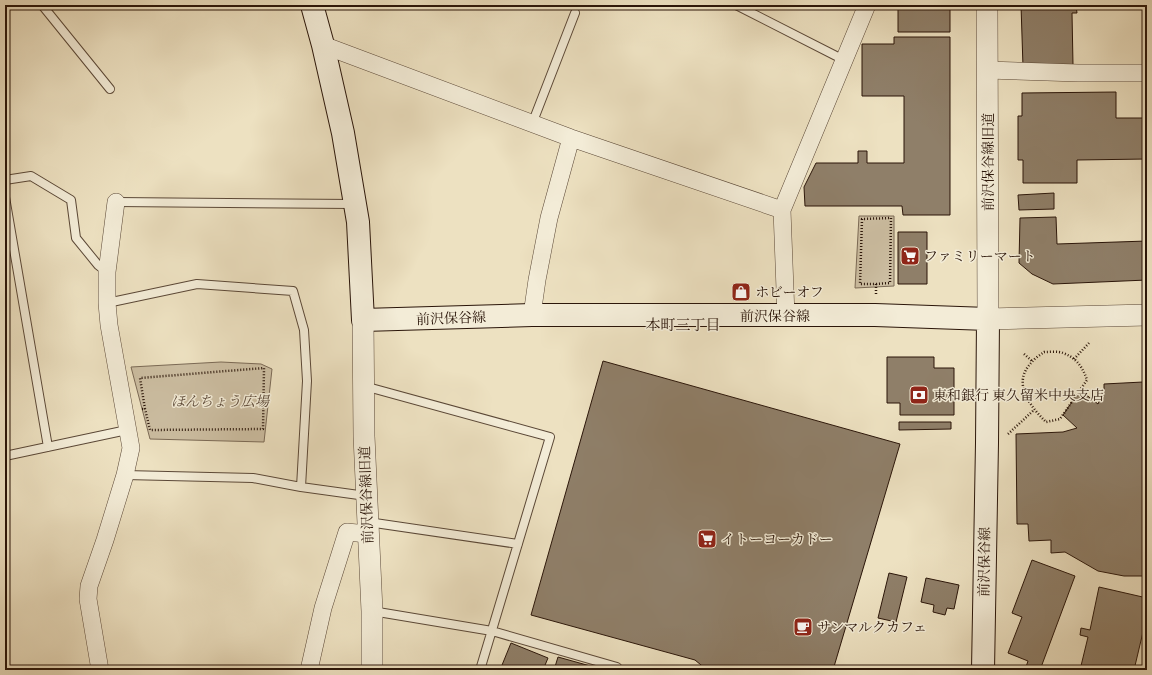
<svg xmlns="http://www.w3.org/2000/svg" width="1152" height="675" font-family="'Gentium Book Plus','Noto Serif JP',serif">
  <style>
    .green { fill: #ccbea2; stroke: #7b6a56 }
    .building { fill: #8f7f69; stroke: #2a1509 }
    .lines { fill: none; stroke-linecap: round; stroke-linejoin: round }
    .service-casing { stroke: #5b4837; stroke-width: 10 }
    .minor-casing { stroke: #5b4837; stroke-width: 18 }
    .tertiary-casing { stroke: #5b4837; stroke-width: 22 }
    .secondary-casing { stroke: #2a1509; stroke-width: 24 }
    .path { stroke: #2a1509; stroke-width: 2.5; stroke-dasharray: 1 2; stroke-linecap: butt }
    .service { stroke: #f3ecd7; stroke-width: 8 }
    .minor { stroke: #f3ecd7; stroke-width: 17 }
    .tertiary { stroke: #f3ecd7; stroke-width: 21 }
    .secondary { stroke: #f3ecd7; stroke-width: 22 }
    .labels { text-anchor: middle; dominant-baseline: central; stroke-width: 3; stroke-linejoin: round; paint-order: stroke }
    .street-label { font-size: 14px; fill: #2a1509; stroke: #f3ecd7 }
    .poi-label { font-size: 14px; fill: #2a1509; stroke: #f3ecd7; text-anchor: start }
    .park-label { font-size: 14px; font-style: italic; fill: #5b4837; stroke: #f3ecd7 }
    .neighbourhood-label { font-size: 15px; fill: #2a1509; stroke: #f3ecd7 }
  </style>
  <rect width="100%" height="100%" fill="#ede1c1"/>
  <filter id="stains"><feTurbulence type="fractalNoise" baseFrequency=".005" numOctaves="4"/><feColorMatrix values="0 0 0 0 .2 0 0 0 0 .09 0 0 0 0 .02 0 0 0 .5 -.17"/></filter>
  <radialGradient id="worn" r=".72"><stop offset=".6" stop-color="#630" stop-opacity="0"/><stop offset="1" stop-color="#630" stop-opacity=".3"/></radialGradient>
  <path class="green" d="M 859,216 L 894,216 L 894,286 L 855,288 Z
    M 221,362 L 261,364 L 272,369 L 264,442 L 150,439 L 131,367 Z"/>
  <path class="building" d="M 898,5 L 928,5 L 928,8 L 950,8 L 950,32 L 898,32 Z
    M 1021,5 L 1076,5 L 1077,13 L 1072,13 L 1073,65 L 1023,67 Z
    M 894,37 L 950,37 L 950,215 L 903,215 L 902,206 L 805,206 L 804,187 L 816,163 L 858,163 L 858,151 L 867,151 L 867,163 L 904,163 L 904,96 L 862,96 L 862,44 L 894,44 Z
    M 1116,92 L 1116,118 L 1147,118 L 1147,159 L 1077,160 L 1077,183 L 1023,183 L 1023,160 L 1018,160 L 1018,116 L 1022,116 L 1022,93 Z
    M 1054,193 L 1054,209 L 1019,210 L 1018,195 Z
    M 1056,217 L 1057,244 L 1147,241 L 1147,280 L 1053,284 L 1032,274 L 1019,263 L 1020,218 Z
    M 898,232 L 927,232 L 927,284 L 898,284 Z
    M 887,357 L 934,357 L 934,368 L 954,368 L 954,415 L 900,415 L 900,403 L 887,403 Z
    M 603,361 L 900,444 L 833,670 L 707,670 L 695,660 L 531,615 Z
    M 1143,376 L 1147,376 L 1147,576 L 1124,576 L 1098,571 L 1065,552 L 1051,553 L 1051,540 L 1029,541 L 1028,524 L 1017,524 L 1016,434 L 1063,432 L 1077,428 L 1063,415 L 1080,390 L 1098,404 L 1104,390 L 1104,384 L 1143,382 Z
    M 899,422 L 951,422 L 951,429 L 899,430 Z
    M 1032,560 L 1075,576 L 1040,670 L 1025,670 L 1028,661 L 1008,653 L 1022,617 L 1012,613 Z
    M 889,573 L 907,577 L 896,622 L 878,618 Z
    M 926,578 L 959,585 L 954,609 L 947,608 L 945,615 L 933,612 L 934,605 L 921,602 Z
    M 1099,587 L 1147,598 L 1147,615 L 1134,670 L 1080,670 L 1088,637 L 1080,635 L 1081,628 L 1090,630 Z
    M 511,643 L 548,658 L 543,670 L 500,670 Z
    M 558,657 L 601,669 L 601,670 L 554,670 Z"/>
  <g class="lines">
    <defs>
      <path id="service" d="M 42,5 L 110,89
        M 736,5 L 844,60
        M 532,124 L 575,13
        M 5,180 L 31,176 L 71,200 L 76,238 L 98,265 L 107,272
        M 5,197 L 48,447
        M 116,202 L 353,204
        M 107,303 L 197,284 L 293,291 L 304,330 L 307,381 L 301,487 L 253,478 L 125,475
        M 364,386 L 550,437 L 480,670
        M 5,456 L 127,430
        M 301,487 L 366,496
        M 368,522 L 518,544
        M 372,611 L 492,631 L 617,667 L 616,670"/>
      <path id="minor" d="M 323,45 L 571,138 L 782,210
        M 987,70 L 1078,73 L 1147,73
        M 532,315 L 537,280 L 549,218 L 571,138
        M 786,316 L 782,210 L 867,5
        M 100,670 L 88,599 L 89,586 L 105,540 L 125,475 L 131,448 L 109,325 L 107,303 L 107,272 L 116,202
        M 309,670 L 323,608 L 347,532 L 367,534"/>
      <path id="tertiary" d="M 987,5 L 988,319 L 1147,315
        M 363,320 L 364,436 L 372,611 L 372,670"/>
      <path id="secondary" d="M 312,5 L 323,45 L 343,133 L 358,222 L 363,320 L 532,315 L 875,315 L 988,319 L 987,443 L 983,670"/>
    </defs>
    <use href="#service" class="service-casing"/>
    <use href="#minor" class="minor-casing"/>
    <use href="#tertiary" class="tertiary-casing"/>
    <use href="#secondary" class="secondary-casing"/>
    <path class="path" d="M 876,284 L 890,283 L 891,218 L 862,219 L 860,284 L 876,284 L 876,294
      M 1044,352 C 1050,352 1058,351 1063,353 C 1077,358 1083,368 1087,380 L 1060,419 L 1046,422 C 1030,406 1011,383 1032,362 C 1035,358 1040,355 1044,352 Z
      M 1024,354 L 1032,361
      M 1074,359 L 1089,343
      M 142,409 L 145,409 L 140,378 L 264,368 L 263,429 L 150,430 L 145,409
      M 1008,434 L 1034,410"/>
    <use href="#service" class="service"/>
    <use href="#minor" class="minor"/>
    <use href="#tertiary" class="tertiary"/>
    <use href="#secondary" class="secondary"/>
  </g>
  <defs>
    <symbol id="supermarket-square" viewBox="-11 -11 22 22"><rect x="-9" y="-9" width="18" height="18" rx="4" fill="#8f2418" stroke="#f3ecd7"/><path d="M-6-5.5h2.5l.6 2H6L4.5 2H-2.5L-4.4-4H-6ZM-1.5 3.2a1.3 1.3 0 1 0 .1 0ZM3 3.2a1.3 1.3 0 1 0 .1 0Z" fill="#fff"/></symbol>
    <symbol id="shop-square" viewBox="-11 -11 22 22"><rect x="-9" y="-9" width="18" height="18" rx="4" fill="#8f2418" stroke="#f3ecd7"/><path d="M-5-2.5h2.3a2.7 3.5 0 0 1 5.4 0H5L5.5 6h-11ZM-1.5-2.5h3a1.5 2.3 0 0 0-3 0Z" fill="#fff"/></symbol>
    <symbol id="bank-square" viewBox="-11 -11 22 22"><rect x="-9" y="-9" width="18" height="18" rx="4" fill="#8f2418" stroke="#f3ecd7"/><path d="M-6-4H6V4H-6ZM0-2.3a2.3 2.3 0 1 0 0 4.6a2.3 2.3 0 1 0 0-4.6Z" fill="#fff"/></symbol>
    <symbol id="cafe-square" viewBox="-11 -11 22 22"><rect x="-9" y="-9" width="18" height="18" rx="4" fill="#8f2418" stroke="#f3ecd7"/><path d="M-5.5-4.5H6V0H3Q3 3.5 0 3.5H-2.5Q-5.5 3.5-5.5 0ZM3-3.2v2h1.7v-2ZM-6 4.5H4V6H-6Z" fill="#fff"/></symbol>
  </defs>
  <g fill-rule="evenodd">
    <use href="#supermarket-square" x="899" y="245" width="22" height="22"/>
    <use href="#shop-square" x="730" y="281" width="22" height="22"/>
    <use href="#bank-square" x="908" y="384" width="22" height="22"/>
    <use href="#supermarket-square" x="696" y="528" width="22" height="22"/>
    <use href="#cafe-square" x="792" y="616" width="22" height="22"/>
  </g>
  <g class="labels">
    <g class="street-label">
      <text transform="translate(988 162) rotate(-90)">前沢保谷線旧道</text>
      <text x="775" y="316">前沢保谷線</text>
      <text transform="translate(451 318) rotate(-2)">前沢保谷線</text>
      <text transform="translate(366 495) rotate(-92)">前沢保谷線旧道</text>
      <text transform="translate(984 562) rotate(-89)">前沢保谷線</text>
    </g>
    <g class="poi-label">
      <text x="924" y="256">ファミリーマート</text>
      <text x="755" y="292">ホビーオフ</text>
      <text x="933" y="395">東和銀行 東久留米中央支店</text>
      <text x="721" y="539">イトーヨーカドー</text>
      <text x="817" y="627">サンマルクカフェ</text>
    </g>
    <g class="park-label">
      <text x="220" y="401">ほんちょう広場</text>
    </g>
    <g class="neighbourhood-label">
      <text x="683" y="324">本町三丁目</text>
    </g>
  </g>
  <rect width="1152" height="675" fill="none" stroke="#ede1c1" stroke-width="20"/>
  <rect x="6" y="6" width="1140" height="663" fill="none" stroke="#2a1509" stroke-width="2"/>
  <rect x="10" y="10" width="1132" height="655" fill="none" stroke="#2a1509"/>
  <rect width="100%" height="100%" filter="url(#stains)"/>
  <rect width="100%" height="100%" fill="url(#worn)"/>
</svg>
